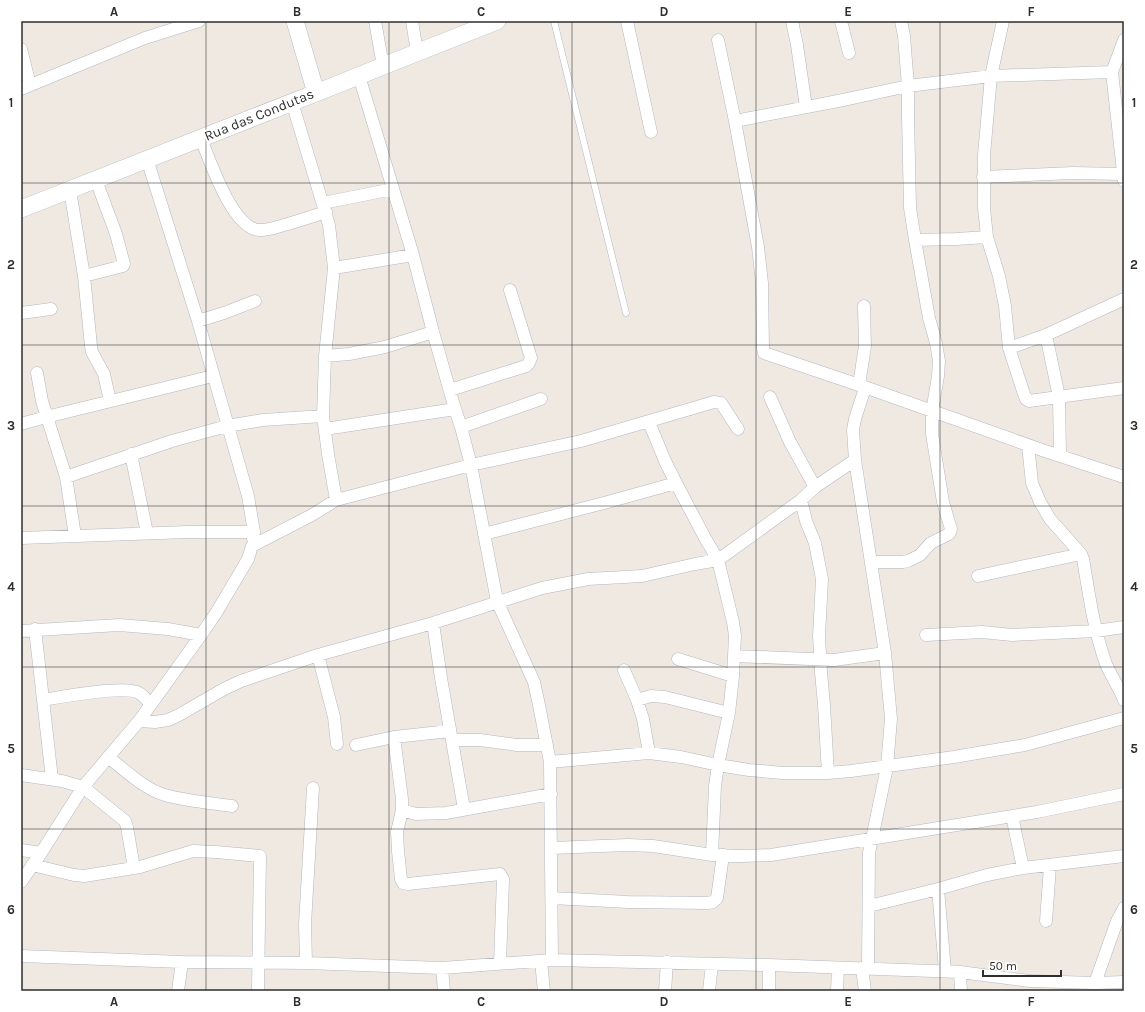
<svg xmlns="http://www.w3.org/2000/svg" width="1145" height="1012" font-family="Karla,sans-serif">
  <style>
    .lines { fill: none; stroke-linecap: round; stroke-linejoin: round }
    .lane-casing { stroke: #b4b7c1; stroke-width: 7 }
    .street-casing { stroke: #b4b7c1; stroke-width: 13 }
    .secondary-casing { stroke: #b4b7c1; stroke-width: 18 }
    .lane { stroke: #fff; stroke-width: 6 }
    .street { stroke: #fff; stroke-width: 12 }
    .secondary { stroke: #fff; stroke-width: 17 }
    .grid { fill: none; stroke: #2e2e2e; stroke-width: 1; stroke-opacity: 0.55 }
    .labels { text-anchor: middle; dominant-baseline: central; stroke-width: 3.5; stroke-linejoin: round; paint-order: stroke }
    .street-label { font-size: 14px; fill: #2e2e2e; stroke: #fff }
    .neatline { fill: none; stroke: #2e2e2e; stroke-width: 1.5 }
    .grid-label { font-size: 13px; text-anchor: middle; font-weight: bold; fill: #2e2e2e }
  </style>
  <rect width="100%" height="100%" fill="#efe9e1"/>
  <g class="lines">
    <defs>
      <path id="lane" d="M 554,21 L 626,313"/>
      <path id="street" d="M 375,21 L 383,66
        M 412,21 L 417,52
        M 627,21 L 651,132
        M 792,21 L 797,45 L 806,107
        M 841,21 L 849,53
        M 1003,21 L 991,76 L 984,155 L 984,208 L 987,237 L 999,276 L 1005,306 L 1009,348 L 1024,394 L 1026,399 L 1029,401 L 1124,388
        M 718,40 L 735,121 L 758,247 L 762,283 L 763,349 L 764,353 L 859,385 L 1042,450 L 1124,477
        M 1124,40 L 1112,72 L 1124,181
        M 21,49 L 30,85
        M 359,76 L 413,255 L 433,332 L 455,409 L 461,427 L 471,465 L 497,601 L 534,682 L 539,705 L 550,762 L 552,960
        M 21,89 L 145,38 L 199,21
        M 292,102 L 329,225 L 334,268 L 325,356 L 323,416 L 328,454 L 336,500
        M 735,121 L 843,100 L 908,86 L 991,76 L 1112,72
        M 201,139 C 210,160 233,232 261,230 C 270,230 279,226 288,224 C 301,220 314,216 326,212
        M 147,159 L 198,321 L 248,496 L 254,532
        M 983,177 L 1073,173 L 1123,174
        M 70,190 L 84,276 L 91,346 L 92,352 L 104,374 L 110,401
        M 323,203 L 393,189
        M 915,240 L 956,239 L 987,237
        M 334,268 L 413,255
        M 84,276 L 123,266 L 124,264 L 116,234 L 96,180
        M 21,313 L 51,309
        M 198,321 L 224,313 L 255,301
        M 1046,335 L 1059,397 L 1060,456
        M 1009,348 L 1046,335 L 1124,299
        M 325,356 L 349,354 L 385,347 L 433,332
        M 37,373 L 42,401 L 66,477 L 75,536
        M 859,385 L 865,346 L 864,306
        M 865,388 L 855,419 L 853,430 L 855,460 L 885,653 L 891,719 L 887,767 L 869,853 L 868,968
        M 450,390 L 526,366 L 529,363 L 531,358 L 510,290
        M 770,397 L 790,442 L 815,487
        M 649,422 L 665,461 L 676,483 L 705,538 L 718,560 L 733,622 L 735,636 L 733,676 L 729,713 L 718,765 L 715,786 L 712,855
        M 21,424 L 46,417 L 213,376
        M 461,427 L 541,399
        M 325,429 L 455,409
        M 1028,445 L 1032,483 L 1040,502 L 1050,519 L 1081,554 L 1083,559 C 1089,594 1094,631 1106,664 C 1111,676 1119,687 1124,700
        M 131,454 L 147,533
        M 66,477 L 172,441 L 227,426 L 263,420 L 323,416
        M 801,500 L 806,521 L 815,543 L 822,579 L 819,636 L 821,672 L 824,705 L 828,773
        M 484,534 L 604,503 L 676,483
        M 21,538 L 188,532 L 254,532 L 253,539
        M 872,562 L 903,562 L 908,561 L 920,555 L 931,543 L 949,534 L 950,532 L 951,529 L 943,502 L 932,434 L 932,412 L 938,376 L 939,361 L 936,343 L 929,318 L 915,240 L 910,208 L 908,115 L 908,86 L 904,36 L 901,21
        M 978,576 L 1081,554
        M 433,623 L 441,678 L 464,809
        M 35,629 L 52,779
        M 21,631 L 119,625 L 168,629 L 201,635
        M 926,635 L 982,632 L 1012,635 L 1096,631 L 1124,627
        M 318,655 L 334,717 L 337,744
        M 734,656 L 834,660 L 885,653
        M 678,659 L 733,676
        M 624,670 L 637,700 L 643,719 L 649,753
        M 43,700 C 61,697 126,685 139,693 C 143,695 147,700 150,704
        M 637,700 L 651,696 L 665,697 L 729,713
        M 139,721 L 155,722 L 168,720 L 179,715 L 224,689 L 241,681 L 318,655 L 433,623 L 542,588 L 588,579 L 642,576 L 695,564 L 718,560 L 801,500 L 815,487 L 855,460
        M 394,737 L 402,799 L 402,810 L 397,832 L 398,851 L 401,879 L 403,883 L 408,884 L 500,874 L 503,879 L 500,963
        M 452,740 L 480,740 L 517,745 L 547,745
        M 356,745 L 394,737 L 450,731
        M 108,757 C 125,770 144,789 165,795 C 186,801 211,803 232,806
        M 550,762 L 649,753 L 681,757 L 718,765 L 749,770 L 783,773 L 828,773 L 851,771 L 954,757 L 1025,745 L 1124,718
        M 21,775 L 62,781 L 83,787 L 125,821 L 127,827 L 134,868
        M 402,810 L 416,814 L 446,813 L 551,794
        M 1012,816 L 1023,868
        M 551,848 L 628,845 L 653,846 L 712,855 L 743,856 L 771,855 L 1037,812 L 1124,794
        M 21,850 L 41,853
        M 32,865 L 74,875 L 84,876 L 140,867 L 193,851 L 216,852 L 260,856 L 258,991
        M 21,882 L 41,853 L 83,787 L 139,721 L 201,635 L 216,613 L 248,559 L 252,546 L 312,515 L 336,500 L 471,465 L 581,441 L 714,402 L 721,403 L 738,429
        M 938,889 L 945,971
        M 552,898 L 628,902 L 708,903 L 713,902 L 717,898 L 723,855
        M 869,906 L 938,889 L 987,875 L 1023,868 L 1124,856
        M 1046,921 L 1050,866
        M 21,956 L 182,962 L 306,963 L 442,968 L 552,960 L 769,965 L 960,972 L 1030,981 L 1095,983 L 1124,982
        M 541,961 L 544,991
        M 306,963 L 305,924 L 313,788
        M 769,965 L 769,991
        M 442,968 L 444,991
        M 862,968 L 865,991
        M 960,972 L 961,991
        M 1095,983 L 1117,921 L 1124,908
        M 178,991 L 182,962
        M 665,991 L 667,962
        M 709,991 L 712,964
        M 837,991 L 838,968"/>
      <path id="secondary" d="M 295,21 L 316,93
        M 21,209 L 336,85 L 383,66 L 497,21"/>
    </defs>
    <use href="#lane" class="lane-casing"/>
    <use href="#street" class="street-casing"/>
    <use href="#secondary" class="secondary-casing"/>
    <use href="#lane" class="lane"/>
    <use href="#street" class="street"/>
    <use href="#secondary" class="secondary"/>
  </g>
  <path class="grid" d="M 206,21 L 206,991M 389,21 L 389,991M 572,21 L 572,991M 756,21 L 756,991M 940,21 L 940,991M 21,183 L 1124,183M 21,345 L 1124,345M 21,506 L 1124,506M 21,667 L 1124,667M 21,829 L 1124,829"/>
  <g class="labels">
    <g class="street-label">
      <text transform="translate(259 115) rotate(-22)">Rua das Condutas</text>
    </g>
  </g>
  <rect width="1145" height="1012" fill="none" stroke="#ffffff" stroke-width="44"/>
  <path d="M983 970v6h78v-6" fill="none" stroke="#2e2e2e" stroke-width="2"/>
  <text x="989" y="970" font-size="12" fill="#2e2e2e" stroke="#ffffff" stroke-width="3" paint-order="stroke">50 m</text>
  <rect x="22" y="22" width="1101" height="968" class="neatline"/>
  <g class="grid-label">
    <text x="114" y="16">A</text>
    <text x="297" y="16">B</text>
    <text x="481" y="16">C</text>
    <text x="664" y="16">D</text>
    <text x="848" y="16">E</text>
    <text x="1031" y="16">F</text>
    <text x="11" y="107">1</text>
    <text x="1134" y="107">1</text>
    <text x="11" y="269">2</text>
    <text x="1134" y="269">2</text>
    <text x="11" y="430">3</text>
    <text x="1134" y="430">3</text>
    <text x="11" y="591">4</text>
    <text x="1134" y="591">4</text>
    <text x="11" y="753">5</text>
    <text x="1134" y="753">5</text>
    <text x="11" y="914">6</text>
    <text x="1134" y="914">6</text>
    <text x="114" y="1006">A</text>
    <text x="297" y="1006">B</text>
    <text x="481" y="1006">C</text>
    <text x="664" y="1006">D</text>
    <text x="848" y="1006">E</text>
    <text x="1031" y="1006">F</text>
  </g>
</svg>
